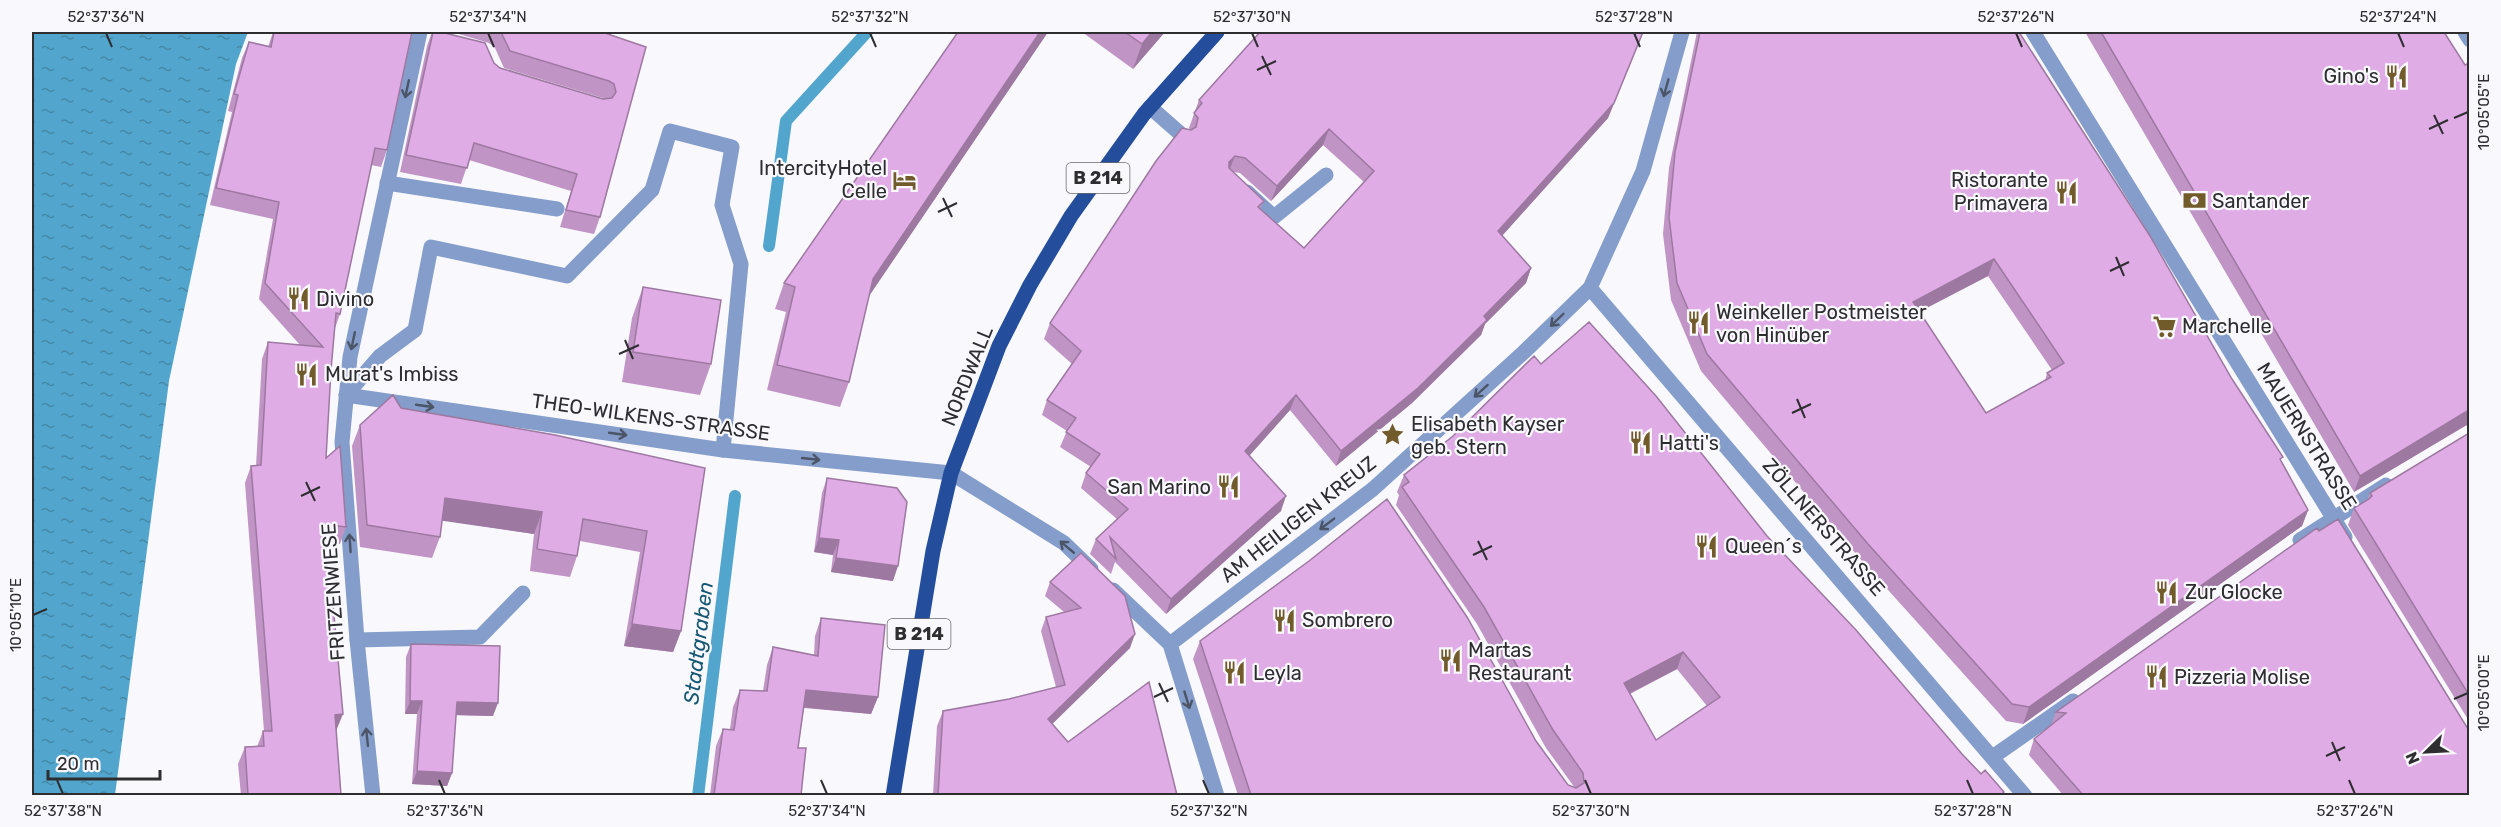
<svg xmlns="http://www.w3.org/2000/svg" width="2501" height="827" font-family="Rubik,sans-serif">
  <style>
    .water { fill: url(#water-ripples) }
    .lines { fill: none; stroke-linecap: round; stroke-linejoin: round }
    .stream { stroke: #52a6cd; stroke-width: 12 }
    .lane { stroke: #849dca; stroke-width: 15 }
    .street { stroke: #849dca; stroke-width: 15 }
    .primary { stroke: #244e9c; stroke-width: 15 }
    .wall { fill: #c194c6; fill-rule: evenodd }
    .shaded-wall { fill: #9d78a1 }
    .building { fill: #e0ace6; stroke: #9d78a1; stroke-width: 1.5; fill-rule: evenodd }
    .oneway { stroke: #4c5567 }
    .ticks { fill: none; stroke: #2e2e31; stroke-width: 2 }
    .labels { text-anchor: middle; dominant-baseline: central; stroke-width: 4.5; stroke-linejoin: round; paint-order: stroke }
    .shield { fill: #f8f8fd; stroke: #6b6b6e; stroke-width: 1.5 }
    .shield-label { font-size: 18px; font-weight: bold; fill: #2e2e31 }
    .poi-label { font-size: 20px; fill: #2e2e31; stroke: #f8f8fd; text-anchor: start }
    .street-label { font-size: 20px; fill: #2e2e31; stroke: #f8f8fd }
    .water-label { font-size: 21px; font-style: italic; fill: #165873; stroke: #f8f8fd }
    .neatline { fill: none; stroke: #2e2e31; stroke-width: 2 }
    .ticks-label { font-size: 15px; text-anchor: middle; fill: #2e2e31 }
  </style>
  <defs>
    <pattern id="water-ripples" width="26" height="14" patternUnits="userSpaceOnUse" patternTransform="scale(1.5)"><rect width="26" height="14" fill="#52a6cd"/><path d="M2 4q2-2 4 0t4 0M15 11q2-2 4 0t4 0" fill="none" stroke="#4488a7"/></pattern>
  </defs>
  <rect width="100%" height="100%" fill="#f8f8fd"/>
  <path class="water" d="M 32,32 L 248,32 L 236,64 L 169,381 L 115,795 L 32,795 Z"/>
  <g class="lines">
    <path class="stream" d="M 769,246 L 786,121 L 867,32
      M 698,796 L 735,496"/>
    <path class="lane" d="M 1150,107 L 1183,136
      M 387,183 L 557,209
      M 1247,192 L 1274,217 L 1326,175
      M 346,395 L 380,356 L 415,330 L 431,247 L 567,276 L 652,190 L 670,131 L 732,147 L 722,205 L 741,264 L 723,450
      M 357,640 L 480,637 L 523,593"/>
    <path class="street" d="M 2033,32 L 2345,537
      M 2465,32 L 2470,40
      M 1590,288 L 2025,796
      M 346,395 L 723,450 L 951,473 L 1064,543 L 1091,569
      M 2300,540 L 2386,485
      M 1113,590 L 1170,644 L 1217,796
      M 1170,644 L 1373,489 L 1524,352 L 1590,288 L 1643,171 L 1682,32
      M 1994,756 L 2073,701
      M 373,796 L 357,640 L 342,442 L 350,357 L 420,32"/>
    <path class="primary" d="M 893,796 L 933,551 L 951,473 L 999,346 L 1030,285 L 1071,216 L 1144,114 L 1217,32"/>
  </g>
  <path class="wall" d="M 273,32 L 412,32 L 387,150 L 381,167 L 371,165 L 340,314 L 335,328 L 331,370 L 326,458 L 346,527 L 340,544 L 333,543 L 332,593 L 336,731 L 341,795 L 241,795 L 238,764 L 245,747 L 257,747 L 263,731 L 264,731 L 245,483 L 251,466 L 256,466 L 262,359 L 268,342 L 300,345 L 259,299 L 273,219 L 210,205 L 232,112 L 228,111 L 242,58 L 249,42 L 268,47 Z
    M 432,32 L 494,63 L 500,68 L 603,99 L 605,99 L 603,98 L 504,68 L 495,48 L 489,43 L 452,32 L 602,32 L 646,47 L 600,217 L 594,234 L 560,227 L 571,191 L 469,160 L 461,184 L 400,172 L 427,46 Z
    M 958,32 L 1048,32 L 868,297 L 849,382 L 840,407 L 767,390 L 786,312 L 775,309 L 784,283 Z
    M 1082,32 L 1165,32 L 1133,69 Z
    M 1697,32 L 2019,32 L 2281,461 L 2308,510 L 2302,526 L 2023,724 L 2006,721 L 1862,561 L 1701,371 L 1671,300 L 1663,234 L 1669,168 ZM 1988,276 L 2052,370 L 2047,373 L 2045,381 L 1986,413 L 1919,312 Z
    M 2085,32 L 2444,32 L 2465,426 L 2354,492 Z
    M 1639,43 L 1608,118 L 1502,235 L 1531,268 L 1526,283 L 1485,324 L 1481,335 L 1412,403 L 1336,466 L 1290,410 L 1250,455 L 1281,511 L 1166,614 L 1115,562 L 1111,574 L 1090,554 L 1096,539 L 1117,519 L 1081,488 L 1086,473 L 1091,467 L 1060,447 L 1067,431 L 1042,415 L 1047,400 L 1072,364 L 1044,339 L 1050,323 L 1190,130 L 1189,128 L 1199,100 ZM 1323,145 L 1364,182 L 1304,248 L 1260,209 L 1264,201 L 1233,172 L 1240,173 L 1271,201 Z
    M 643,287 L 711,364 L 700,395 L 622,382 L 632,318 Z
    M 1541,364 L 1767,536 L 1962,754 L 2003,795 L 1238,795 L 1193,659 L 1200,641 L 1536,741 L 1568,785 L 1575,788 L 1546,748 L 1477,624 L 1396,505 L 1399,495 L 1397,492 L 1404,475 L 1453,436 ZM 1677,669 L 1707,706 L 1656,740 L 1630,694 Z
    M 401,408 L 705,468 L 681,631 L 673,652 L 624,646 L 640,552 L 580,541 L 577,556 L 570,577 L 530,571 L 534,534 L 442,520 L 440,537 L 432,558 L 360,547 L 352,446 L 360,425 Z
    M 2469,433 L 2469,721 L 2348,525 L 2354,508 L 2367,500 L 2370,493 Z
    M 827,478 L 893,581 L 831,572 L 833,555 L 814,552 L 822,493 Z
    M 2319,531 L 2468,729 L 2469,795 L 2063,795 L 2029,755 L 2034,739 L 2051,725 L 2056,712 Z
    M 1050,582 L 1130,648 L 1052,724 L 1068,742 L 1177,795 L 933,795 L 937,726 L 943,711 L 1009,699 L 1056,687 L 1041,631 L 1046,617 L 1064,612 L 1045,596 Z
    M 821,618 L 878,697 L 871,714 L 804,708 L 798,748 L 801,795 L 710,795 L 716,746 L 723,729 L 730,729 L 733,707 L 740,690 L 763,691 L 767,665 L 773,647 L 814,655 L 815,636 Z
    M 411,644 L 493,716 L 456,715 L 452,773 L 447,786 L 412,784 L 417,714 L 405,714 L 406,657 Z"/>
  <path class="shaded-wall" d="M 1040,32 L 1048,32 L 863,305 L 873,279 Z
    M 1152,32 L 1165,32 L 1133,69 L 1142,44 Z
    M 1643,32 L 1608,118 L 1493,246 L 1498,231 Z
    M 1329,129 L 1323,145 L 1271,201 L 1277,186 Z
    M 1235,156 L 1229,171 L 1229,162 Z
    M 1994,259 L 1988,276 L 1907,318 L 1913,302 Z
    M 1531,268 L 1526,283 L 1485,324 L 1481,335 L 1412,403 L 1336,466 L 1341,451 L 1484,316 Z
    M 1296,395 L 1290,410 L 1240,466 L 1245,451 Z
    M 2469,410 L 2469,425 L 2465,426 L 2354,492 L 2360,476 Z
    M 1286,496 L 1281,511 L 1166,614 L 1171,599 Z
    M 445,498 L 542,512 L 534,534 L 437,520 Z
    M 2308,510 L 2302,526 L 2023,724 L 2029,707 Z
    M 819,538 L 839,540 L 833,555 L 814,552 Z
    M 836,558 L 898,566 L 893,581 L 831,572 Z
    M 336,581 L 330,598 L 331,582 Z
    M 632,624 L 681,631 L 673,652 L 624,646 Z
    M 1135,634 L 1130,648 L 1043,733 L 1048,719 Z
    M 1683,652 L 1677,669 L 1617,700 L 1624,683 Z
    M 806,690 L 878,697 L 871,714 L 800,707 Z
    M 410,701 L 422,701 L 417,714 L 405,714 Z
    M 457,702 L 498,703 L 493,716 L 452,715 Z
    M 343,714 L 336,731 L 335,715 Z
    M 417,771 L 452,773 L 447,786 L 412,784 Z"/>
  <path class="building" d="M 274,32 L 412,32 L 387,150 L 375,148 L 340,314 L 336,313 L 331,370 L 326,458 L 340,446 L 346,527 L 331,525 L 336,581 L 331,582 L 343,714 L 335,715 L 341,795 L 248,795 L 245,747 L 264,746 L 263,731 L 272,731 L 251,466 L 261,465 L 268,342 L 323,347 L 265,283 L 279,202 L 216,188 L 238,95 L 234,94 L 249,42 L 271,47 Z
    M 433,32 L 441,32 L 485,43 L 494,63 L 500,68 L 603,99 L 612,98 L 616,92 L 614,84 L 609,81 L 510,51 L 501,32 L 602,32 L 646,47 L 600,217 L 566,210 L 577,174 L 474,143 L 467,168 L 406,155 Z
    M 958,32 L 1040,32 L 873,279 L 849,382 L 777,365 L 795,287 L 784,283 Z
    M 1125,32 L 1152,32 L 1142,44 Z
    M 1260,32 L 1643,32 L 1614,103 L 1498,231 L 1531,268 L 1484,316 L 1487,320 L 1418,388 L 1341,451 L 1296,395 L 1245,451 L 1286,496 L 1171,599 L 1110,537 L 1116,559 L 1096,539 L 1128,509 L 1086,473 L 1100,454 L 1066,432 L 1076,418 L 1047,400 L 1081,351 L 1050,323 L 1156,161 L 1182,128 L 1191,130 L 1196,127 L 1198,118 L 1194,113 L 1202,103 L 1199,100 ZM 1329,129 L 1374,171 L 1304,248 L 1258,207 L 1264,201 L 1229,168 L 1229,162 L 1235,156 L 1245,158 L 1277,186 Z
    M 1700,32 L 2019,32 L 2150,236 L 2232,379 L 2283,457 L 2280,459 L 2308,510 L 2029,707 L 2012,704 L 1868,544 L 1707,354 L 1677,283 L 1669,217 L 1675,152 ZM 1994,259 L 2064,363 L 2047,373 L 2051,377 L 1986,413 L 1913,302 Z
    M 2101,32 L 2444,32 L 2465,65 L 2469,63 L 2469,410 L 2360,476 Z
    M 643,287 L 721,300 L 711,364 L 633,352 Z
    M 1589,322 L 1656,396 L 1767,536 L 1856,630 L 1962,754 L 1981,774 L 1985,770 L 2004,792 L 2001,795 L 1251,795 L 1200,641 L 1309,561 L 1387,499 L 1467,617 L 1536,741 L 1568,785 L 1576,788 L 1584,783 L 1583,773 L 1553,730 L 1484,607 L 1402,487 L 1409,482 L 1404,475 L 1453,436 L 1534,356 L 1541,364 ZM 1683,652 L 1720,697 L 1656,740 L 1624,683 Z
    M 393,395 L 401,408 L 555,435 L 705,468 L 681,631 L 632,624 L 647,531 L 583,519 L 577,556 L 537,549 L 542,512 L 445,498 L 440,537 L 367,525 L 360,425 Z
    M 2469,433 L 2469,695 L 2354,508 L 2369,499 L 2372,496 L 2370,493 Z
    M 827,478 L 897,488 L 907,502 L 898,566 L 836,558 L 839,540 L 819,538 Z
    M 2338,519 L 2468,729 L 2469,730 L 2469,795 L 2083,795 L 2034,739 L 2066,713 L 2056,712 L 2317,528 L 2319,531 Z
    M 1081,553 L 1125,596 L 1135,634 L 1048,719 L 1068,742 L 1149,682 L 1177,795 L 938,795 L 943,711 L 1009,699 L 1065,685 L 1046,617 L 1081,608 L 1050,582 Z
    M 821,618 L 885,625 L 878,697 L 806,690 L 798,748 L 806,748 L 801,795 L 714,795 L 723,729 L 734,730 L 740,690 L 767,691 L 773,647 L 818,656 Z
    M 411,644 L 500,646 L 498,703 L 457,702 L 452,773 L 417,771 L 422,701 L 410,701 Z"/>
  <defs><path id="oneway-shaft" d="M-6 0H5M1.5-3L5.5 0L1.5 3" fill="none" stroke-width="1.6" stroke-linecap="round" stroke-linejoin="round" transform="scale(1.5)"/></defs>
  <g class="oneway">
    <use href="#oneway-shaft" transform="translate(1666 88) rotate(106)"/>
    <use href="#oneway-shaft" transform="translate(407 89) rotate(102)"/>
    <use href="#oneway-shaft" transform="translate(1557 320) rotate(136)"/>
    <use href="#oneway-shaft" transform="translate(353 341) rotate(102)"/>
    <use href="#oneway-shaft" transform="translate(1481 391) rotate(138)"/>
    <use href="#oneway-shaft" transform="translate(425 406) rotate(8)"/>
    <use href="#oneway-shaft" transform="translate(618 434) rotate(8)"/>
    <use href="#oneway-shaft" transform="translate(811 459) rotate(6)"/>
    <use href="#oneway-shaft" transform="translate(1327 524) rotate(143)"/>
    <use href="#oneway-shaft" transform="translate(350 543) rotate(-94)"/>
    <use href="#oneway-shaft" transform="translate(1067 547) rotate(-140)"/>
    <use href="#oneway-shaft" transform="translate(1187 700) rotate(73)"/>
    <use href="#oneway-shaft" transform="translate(367 737) rotate(-96)"/>
  </g>
  <path class="ticks" d="M 106,33 L 112,47M 488,33 L 494,47M 870,33 L 876,47M 1252,33 L 1258,47M 1634,33 L 1640,47M 2016,33 L 2022,47M 2398,33 L 2404,47M 1262,56 L 1271,75M 1257,70 L 1276,61M 2434,115 L 2443,134M 2454,118 L 2468,112M 2429,129 L 2448,120M 943,198 L 952,217M 938,212 L 957,203M 2116,257 L 2124,276M 2110,271 L 2129,262M 625,340 L 633,359M 619,354 L 639,345M 1797,399 L 1805,418M 1792,413 L 1811,404M 306,482 L 315,501M 301,496 L 320,487M 1478,541 L 1487,560M 1473,555 L 1492,546M 33,615 L 47,609M 1159,683 L 1168,702M 1154,697 L 1173,688M 2454,699 L 2468,693M 2332,742 L 2340,761M 2326,756 L 2345,747M 57,780 L 63,794M 439,780 L 445,794M 821,780 L 827,794M 1203,780 L 1209,794M 1585,780 L 1591,794M 1967,780 L 1973,794M 2349,780 L 2355,794"/>
  <defs>
    <symbol id="restaurant-bare" viewBox="-9 -9 18 18"><path d="M-5-6h1v4h1v-4h1v4h1v-4h1v5L-1.5 .5V6h-2V.5L-5-1ZM5-6V6H3V1.5H1.5Q1.5-4 5-6Z" fill="#715b2b" stroke="#f8f8fd" stroke-width="2.5" paint-order="stroke"/></symbol>
    <symbol id="hotel-bare" viewBox="-9 -9 18 18"><path d="M-6-4.5h1.5V1H6V5H4.5V3h-9V5H-6ZM-4 0a1.8 1.8 0 1 1 3.6 0ZM.5 0V-2.5h3Q6-2.5 6 0Z" fill="#715b2b" stroke="#f8f8fd" stroke-width="2.5" paint-order="stroke"/></symbol>
    <symbol id="bank-bare" viewBox="-9 -9 18 18"><path d="M-6-4H6V4H-6ZM0-2.3a2.3 2.3 0 1 0 0 4.6a2.3 2.3 0 1 0 0-4.6Z" fill="#715b2b" stroke="#f8f8fd" stroke-width="2.5" paint-order="stroke"/></symbol>
    <symbol id="supermarket-bare" viewBox="-9 -9 18 18"><path d="M-6-5.5h2.5l.6 2H6L4.5 2H-2.5L-4.4-4H-6ZM-1.5 3.2a1.3 1.3 0 1 0 .1 0ZM3 3.2a1.3 1.3 0 1 0 .1 0Z" fill="#715b2b" stroke="#f8f8fd" stroke-width="2.5" paint-order="stroke"/></symbol>
    <symbol id="sight-bare" viewBox="-9 -9 18 18"><path d="M0-6L1.8-2.2L6-1.7L2.9 1.2L3.7 5.4L0 3.3L-3.7 5.4L-2.9 1.2L-6-1.7L-1.8-2.2Z" fill="#715b2b" stroke="#f8f8fd" stroke-width="2.5" paint-order="stroke"/></symbol>
  </defs>
  <g fill-rule="evenodd">
    <use href="#restaurant-bare" x="2380" y="60" width="33" height="33"/>
    <use href="#hotel-bare" x="888" y="164" width="33" height="33"/>
    <use href="#restaurant-bare" x="2050" y="176" width="33" height="33"/>
    <use href="#bank-bare" x="2178" y="184" width="33" height="33"/>
    <use href="#restaurant-bare" x="282" y="282" width="33" height="33"/>
    <use href="#restaurant-bare" x="1682" y="306" width="33" height="33"/>
    <use href="#supermarket-bare" x="2148" y="310" width="33" height="33"/>
    <use href="#restaurant-bare" x="290" y="358" width="33" height="33"/>
    <use href="#sight-bare" x="1376" y="418" width="33" height="33"/>
    <use href="#restaurant-bare" x="1624" y="426" width="33" height="33"/>
    <use href="#restaurant-bare" x="1212" y="470" width="33" height="33"/>
    <use href="#restaurant-bare" x="1690" y="530" width="33" height="33"/>
    <use href="#restaurant-bare" x="2150" y="576" width="33" height="33"/>
    <use href="#restaurant-bare" x="1268" y="604" width="33" height="33"/>
    <use href="#restaurant-bare" x="1434" y="644" width="33" height="33"/>
    <use href="#restaurant-bare" x="1218" y="656" width="33" height="33"/>
    <use href="#restaurant-bare" x="2140" y="660" width="33" height="33"/>
  </g>
  <g class="labels">
    <g class="shield">
      <rect x="1066.5" y="163" width="63" height="30" rx="4.5"/>
      <rect x="887.5" y="619" width="63" height="30" rx="4.5"/>
    </g>
    <g class="shield-label">
      <text x="1098" y="178">B 214</text>
      <text x="919" y="634">B 214</text>
    </g>
    <g class="poi-label">
      <text x="2379" y="76" text-anchor="end">Gino's</text>
      <text x="887" y="168" text-anchor="end">IntercityHotel<tspan x="887" dy="23">Celle</tspan></text>
      <text x="2048" y="180" text-anchor="end">Ristorante<tspan x="2048" dy="23">Primavera</tspan></text>
      <text x="2212" y="201">Santander</text>
      <text x="316" y="299">Divino</text>
      <text x="1716" y="312">Weinkeller Postmeister<tspan x="1716" dy="23">von Hinüber</tspan></text>
      <text x="2182" y="326">Marchelle</text>
      <text x="325" y="374">Murat's Imbiss</text>
      <text x="1411" y="424">Elisabeth Kayser<tspan x="1411" dy="23">geb. Stern</tspan></text>
      <text x="1659" y="443">Hatti's</text>
      <text x="1211" y="487" text-anchor="end">San Marino</text>
      <text x="1725" y="546">Queen´s</text>
      <text x="2185" y="592">Zur Glocke</text>
      <text x="1302" y="620">Sombrero</text>
      <text x="1468" y="650">Martas<tspan x="1468" dy="23">Restaurant</tspan></text>
      <text x="1253" y="673">Leyla</text>
      <text x="2174" y="677">Pizzeria Molise</text>
    </g>
    <g class="street-label">
      <text transform="translate(967 376) rotate(-68)">NORDWALL</text>
      <text transform="translate(651 417) rotate(8)">THEO-WILKENS-STRASSE</text>
      <text transform="translate(2307 436) rotate(58)">MAUERNSTRASSE</text>
      <text transform="translate(1298 519) rotate(-38)">AM HEILIGEN KREUZ</text>
      <text transform="translate(1824 527) rotate(49)">ZÖLLNERSTRASSE</text>
      <text transform="translate(333 592) rotate(-94)">FRITZENWIESE</text>
    </g>
    <g class="water-label">
      <text transform="translate(698 643) rotate(-83)">Stadtgraben</text>
    </g>
  </g>
  <rect width="2501" height="827" fill="none" stroke="#f8f8fd" stroke-width="66"/>
  <g transform="translate(2426 752) rotate(246)" stroke="#f8f8fd" stroke-width="4.5" paint-order="stroke">
  <path d="M0-4.5L10 22L0 15L-10 22Z" fill="#2e2e31"/>
  <text y="-9" font-size="16" font-weight="bold" text-anchor="middle" fill="#2e2e31">N</text>
  </g>
  <path d="M48 770v9h112v-9" fill="none" stroke="#2e2e31" stroke-width="3"/>
  <text x="57" y="770" font-size="18" fill="#2e2e31" stroke="#f8f8fd" stroke-width="4.5" paint-order="stroke">20 m</text>
  <rect x="33" y="33" width="2435" height="761" class="neatline"/>
  <g class="ticks-label">
    <text x="106" y="22">52°37'36"N</text>
    <text x="488" y="22">52°37'34"N</text>
    <text x="870" y="22">52°37'32"N</text>
    <text x="1252" y="22">52°37'30"N</text>
    <text x="1634" y="22">52°37'28"N</text>
    <text x="2016" y="22">52°37'26"N</text>
    <text x="2398" y="22">52°37'24"N</text>
    <text transform="translate(2484 112) rotate(-90)" y="5">10°05'05"E</text>
    <text transform="translate(16 615) rotate(-90)" y="5">10°05'10"E</text>
    <text transform="translate(2484 693) rotate(-90)" y="5">10°05'00"E</text>
    <text x="63" y="816">52°37'38"N</text>
    <text x="445" y="816">52°37'36"N</text>
    <text x="827" y="816">52°37'34"N</text>
    <text x="1209" y="816">52°37'32"N</text>
    <text x="1591" y="816">52°37'30"N</text>
    <text x="1973" y="816">52°37'28"N</text>
    <text x="2355" y="816">52°37'26"N</text>
  </g>
</svg>
